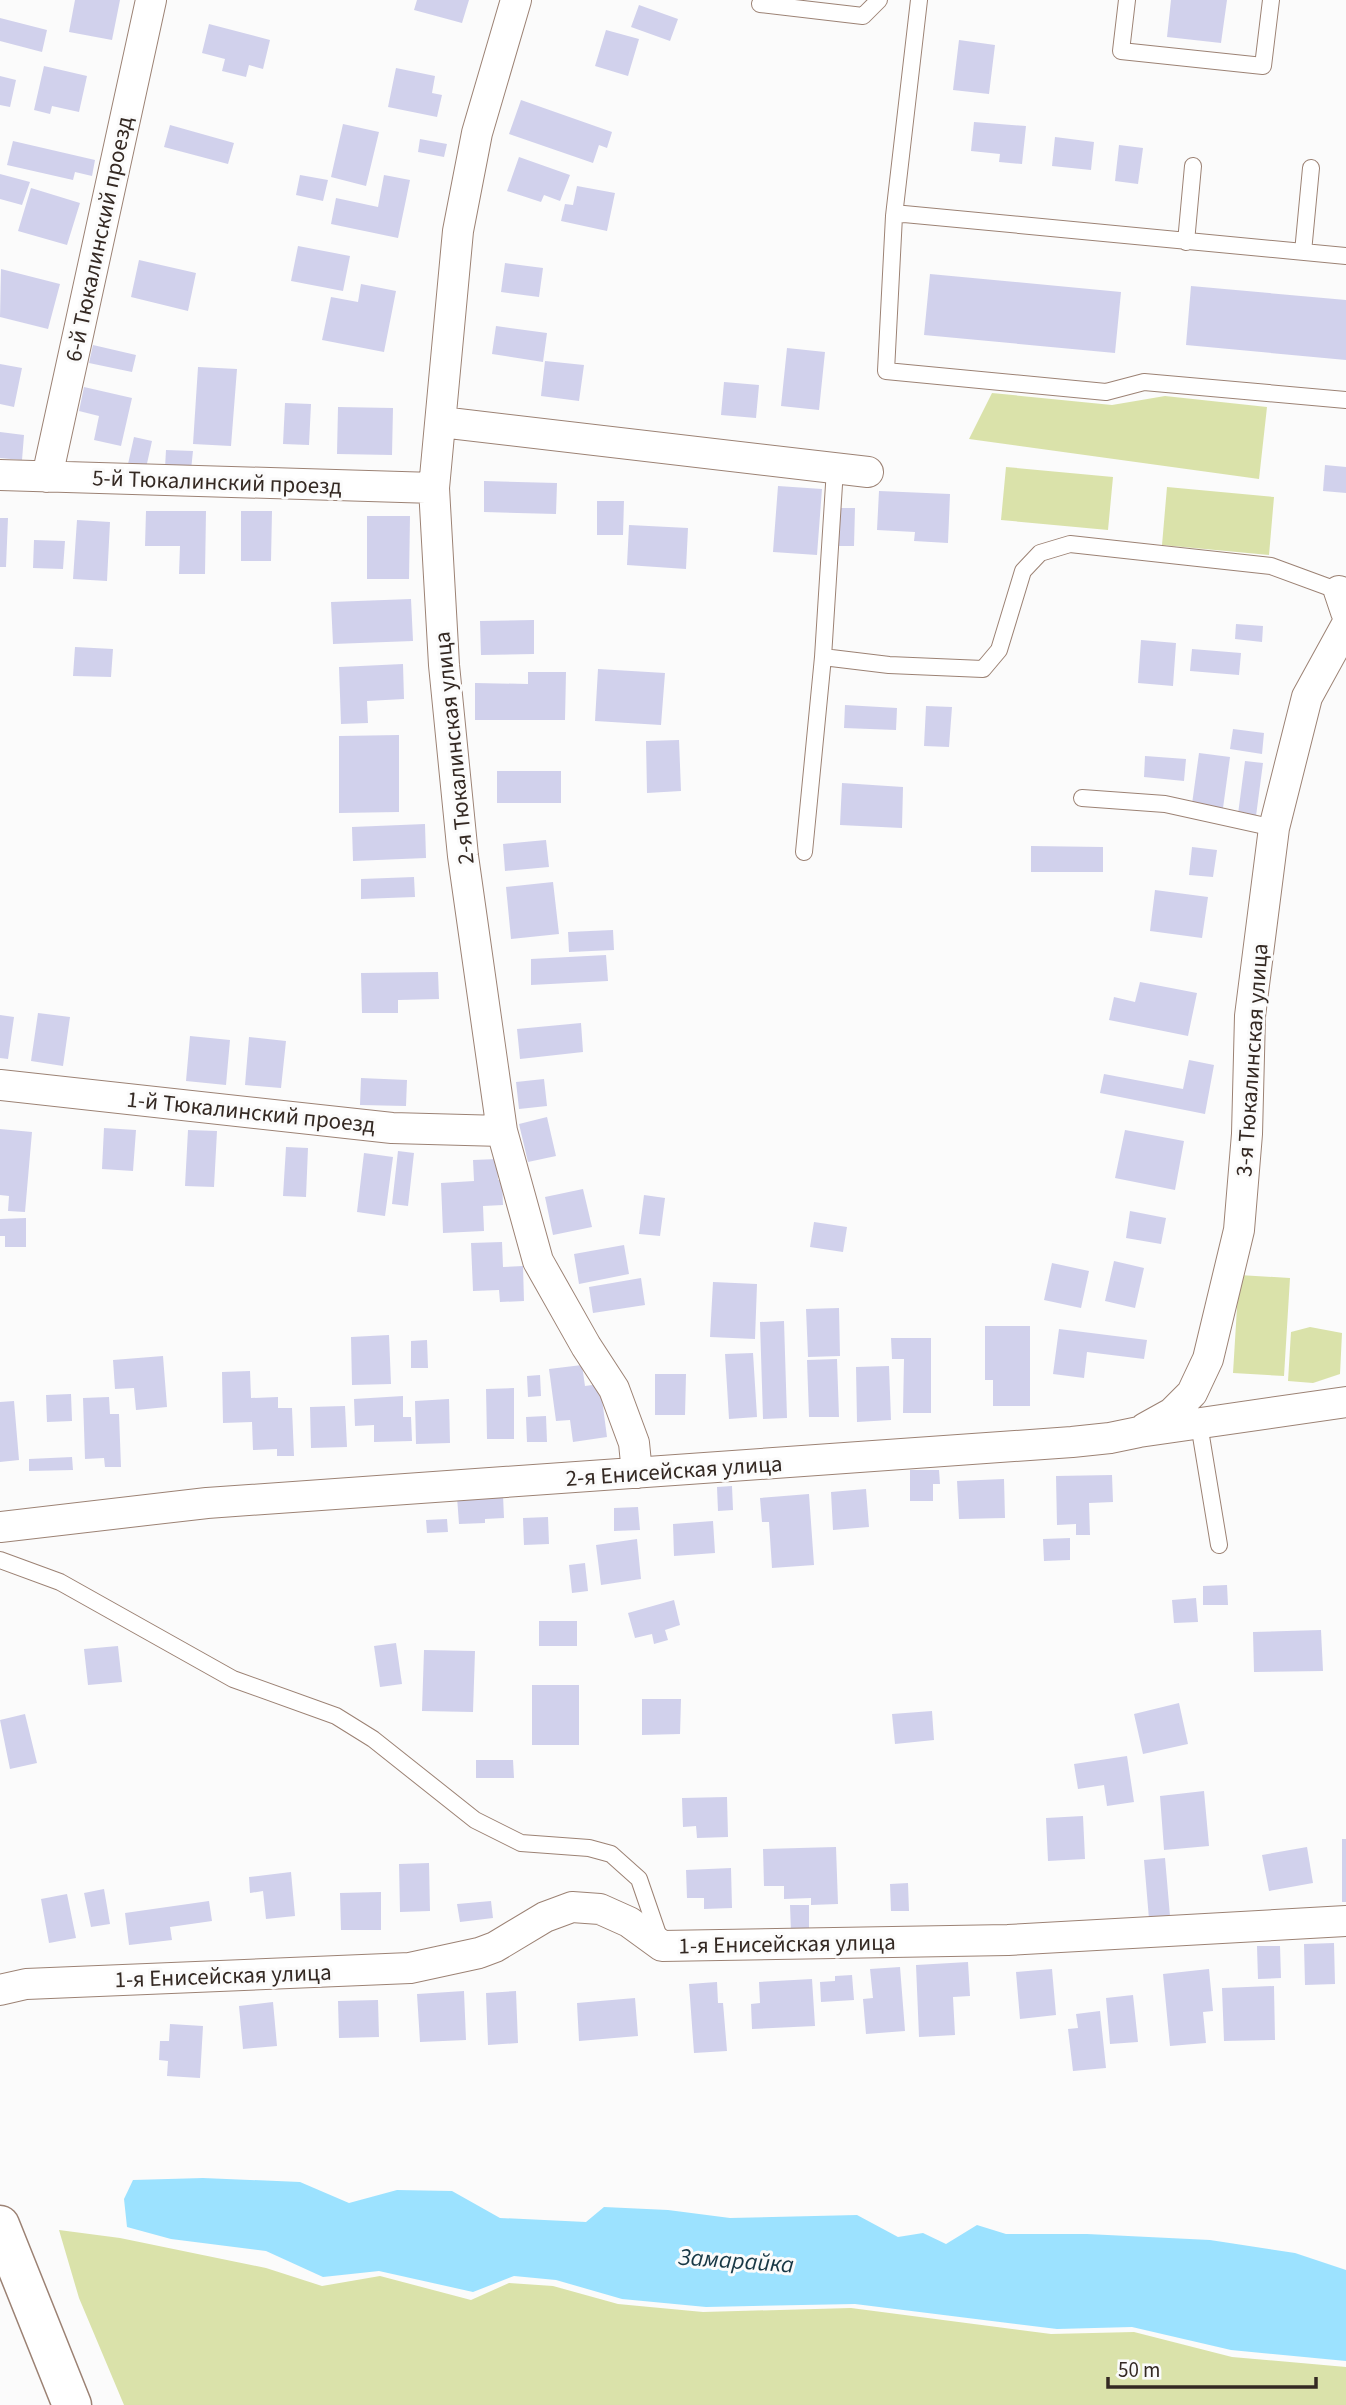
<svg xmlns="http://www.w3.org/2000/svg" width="1346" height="2405" font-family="'Source Sans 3',sans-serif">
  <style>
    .green { fill: #dae2aa }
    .water { fill: #9ce2ff }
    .building { fill: #d1d1ec }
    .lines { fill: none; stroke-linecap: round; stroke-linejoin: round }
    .service-casing { stroke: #9c8274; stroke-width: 18 }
    .minor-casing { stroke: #9c8274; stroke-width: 32 }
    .tertiary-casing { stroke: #9c8274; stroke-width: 41 }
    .service { stroke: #fff; stroke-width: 16 }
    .minor { stroke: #fff; stroke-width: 30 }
    .tertiary { stroke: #fff; stroke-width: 38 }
    .labels { text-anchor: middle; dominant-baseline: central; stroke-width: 6; stroke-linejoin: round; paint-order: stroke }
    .street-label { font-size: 23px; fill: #342923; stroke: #fbfbfb }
    .water-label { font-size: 24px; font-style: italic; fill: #173744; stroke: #fbfbfb }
  </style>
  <rect width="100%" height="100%" fill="#fbfbfb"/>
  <path class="green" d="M 992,393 L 1112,405 L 1165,396 L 1267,407 L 1259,479 L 969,439 Z
    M 1006,467 L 1113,477 L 1108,530 L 1001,520 Z
    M 1167,487 L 1274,497 L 1269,555 L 1162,545 Z
    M 1239,1275 L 1290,1278 L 1284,1376 L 1233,1373 Z
    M 1310,1327 L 1342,1333 L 1340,1374 L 1313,1383 L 1288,1381 L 1291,1332 Z
    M 59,2230 L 120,2238 L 266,2268 L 322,2286 L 380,2276 L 471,2300 L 509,2283 L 553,2286 L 618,2304 L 703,2312 L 851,2308 L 1051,2334 L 1134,2332 L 1232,2357 L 1346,2367 L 1346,2405 L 124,2405 L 79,2298 Z"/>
  <path class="water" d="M 203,2178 L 300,2182 L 349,2203 L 397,2190 L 452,2191 L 500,2218 L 586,2222 L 604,2207 L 668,2210 L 730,2218 L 857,2215 L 898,2237 L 923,2233 L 946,2244 L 977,2225 L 1006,2234 L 1087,2234 L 1210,2240 L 1295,2253 L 1346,2270 L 1346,2361 L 1231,2350 L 1132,2327 L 1057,2329 L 855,2304 L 706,2307 L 622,2299 L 556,2280 L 514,2276 L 473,2292 L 379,2271 L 323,2277 L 266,2251 L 171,2239 L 127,2227 L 124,2199 L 133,2180 Z"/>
  <path class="building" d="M 75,0 L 120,0 L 112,40 L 69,32 Z
    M 417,0 L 469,0 L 462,23 L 414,10 Z
    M 1171,0 L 1227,0 L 1221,43 L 1167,37 Z
    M 639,5 L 678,19 L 670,41 L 631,27 Z
    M 0,18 L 47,30 L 42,52 L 0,41 Z
    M 209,24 L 270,40 L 263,69 L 249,65 L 246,77 L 222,71 L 225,59 L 202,53 Z
    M 606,30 L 639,39 L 628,76 L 595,66 Z
    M 959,40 L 995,45 L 989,94 L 953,90 Z
    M 44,66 L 87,76 L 79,112 L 52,106 L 50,114 L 34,110 Z
    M 396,68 L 435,76 L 432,93 L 442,95 L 437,117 L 388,107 Z
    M 0,76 L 16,80 L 10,107 L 0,105 Z
    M 521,100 L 612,132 L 607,148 L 599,145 L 593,163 L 509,134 Z
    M 974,122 L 1026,126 L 1022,164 L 999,162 L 1000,154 L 971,151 Z
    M 343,124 L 379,132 L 366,186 L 331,177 Z
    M 170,125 L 234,143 L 228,164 L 164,147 Z
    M 1055,137 L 1094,142 L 1091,170 L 1052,166 Z
    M 420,139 L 447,144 L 444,157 L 418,152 Z
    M 13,141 L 95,160 L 92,176 L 75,172 L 73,180 L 7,165 Z
    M 1119,145 L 1143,148 L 1138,184 L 1115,181 Z
    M 519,157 L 570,175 L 560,201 L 544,195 L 541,202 L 507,191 Z
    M 0,174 L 30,182 L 22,205 L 0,199 Z
    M 300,175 L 328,180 L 323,201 L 296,195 Z
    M 384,175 L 410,180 L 398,238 L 331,224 L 336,198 L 378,207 Z
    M 577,186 L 615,193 L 607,231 L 561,221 L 565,204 L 573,205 Z
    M 31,188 L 80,203 L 67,245 L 18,231 Z
    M 298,246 L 350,256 L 343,291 L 291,281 Z
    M 139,260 L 196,273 L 188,311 L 131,297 Z
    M 505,263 L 543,268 L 539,297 L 501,292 Z
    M 1,269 L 60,284 L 48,329 L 0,317 Z
    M 930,274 L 1121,292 L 1115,353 L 924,335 Z
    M 361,284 L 396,291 L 384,352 L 322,340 L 331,297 L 358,302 Z
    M 1191,286 L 1346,300 L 1346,360 L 1186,345 Z
    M 496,326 L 547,333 L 543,362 L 492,354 Z
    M 93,345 L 136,355 L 132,372 L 89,363 Z
    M 787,348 L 825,352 L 819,410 L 781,406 Z
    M 545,361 L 584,365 L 579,401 L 541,396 Z
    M 0,364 L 22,368 L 14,407 L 0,404 Z
    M 198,367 L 237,369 L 231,446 L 193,444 Z
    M 724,382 L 759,385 L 756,418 L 721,415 Z
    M 84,387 L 132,398 L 121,446 L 94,440 L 99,416 L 79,411 Z
    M 285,403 L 311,404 L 309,445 L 283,444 Z
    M 338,407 L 393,408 L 392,455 L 337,454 Z
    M 0,432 L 24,435 L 22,460 L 0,458 Z
    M 134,437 L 152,441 L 146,468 L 128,464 Z
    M 166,450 L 193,451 L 191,470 L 165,468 Z
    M 1325,465 L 1346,467 L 1346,493 L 1323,491 Z
    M 484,481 L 557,483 L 556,514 L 484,512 Z
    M 778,486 L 822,489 L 817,555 L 773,552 Z
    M 879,491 L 950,494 L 948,543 L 914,541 L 915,532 L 877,530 Z
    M 597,501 L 624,501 L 623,535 L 597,535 Z
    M 838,508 L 855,508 L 854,546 L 836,546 Z
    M 146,511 L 206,511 L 205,574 L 179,574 L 180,546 L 145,546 Z
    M 241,511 L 272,511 L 271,561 L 241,561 Z
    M 367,516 L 410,516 L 409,579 L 367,579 Z
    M 0,518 L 8,518 L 6,567 L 0,567 Z
    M 77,520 L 110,522 L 107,581 L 73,579 Z
    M 629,525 L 688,528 L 686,569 L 627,565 Z
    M 34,540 L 65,541 L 63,569 L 33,568 Z
    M 411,599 L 413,641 L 333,644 L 331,602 Z
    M 534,620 L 534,654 L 481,655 L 480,621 Z
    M 1236,624 L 1263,626 L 1262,642 L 1235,639 Z
    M 1141,640 L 1176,643 L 1173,686 L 1138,683 Z
    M 75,647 L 113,649 L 111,677 L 73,676 Z
    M 1192,649 L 1241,653 L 1239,675 L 1190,671 Z
    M 403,664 L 404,699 L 367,701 L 368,723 L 341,724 L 339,667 Z
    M 598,669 L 665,673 L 661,725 L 595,721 Z
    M 528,672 L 566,672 L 565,720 L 475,720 L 475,683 L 528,684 Z
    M 845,705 L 897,708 L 896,730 L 844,728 Z
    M 926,706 L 952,707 L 949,747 L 924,746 Z
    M 1233,729 L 1264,733 L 1262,754 L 1230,749 Z
    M 399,735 L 399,812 L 339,813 L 339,736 Z
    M 679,740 L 681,791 L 647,793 L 646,741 Z
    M 1199,753 L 1230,757 L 1223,808 L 1192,804 Z
    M 1145,756 L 1186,759 L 1184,781 L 1144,777 Z
    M 1245,761 L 1263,763 L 1256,816 L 1238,814 Z
    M 497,771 L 561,771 L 561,803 L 497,803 Z
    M 842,783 L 903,787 L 902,828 L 840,825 Z
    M 425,824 L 426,858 L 353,861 L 352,827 Z
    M 546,840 L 549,867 L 505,871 L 503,844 Z
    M 1031,846 L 1103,847 L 1103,872 L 1031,872 Z
    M 1192,847 L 1217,850 L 1213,877 L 1189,875 Z
    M 414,877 L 415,897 L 361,899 L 361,879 Z
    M 553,882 L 559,934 L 511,939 L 506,887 Z
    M 1155,890 L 1208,897 L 1202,938 L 1150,931 Z
    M 613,930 L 614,950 L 569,952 L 568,932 Z
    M 606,955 L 608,981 L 531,985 L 531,959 Z
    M 438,972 L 439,999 L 398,1000 L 398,1013 L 362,1013 L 361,973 Z
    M 1140,982 L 1197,993 L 1188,1036 L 1109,1020 L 1114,997 L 1135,1002 Z
    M 38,1013 L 70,1017 L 63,1066 L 31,1061 Z
    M 0,1015 L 14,1017 L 8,1059 L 0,1058 Z
    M 581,1023 L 583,1052 L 520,1059 L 517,1029 Z
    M 190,1036 L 230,1040 L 226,1085 L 186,1081 Z
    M 249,1037 L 286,1041 L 281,1088 L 245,1085 Z
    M 1189,1060 L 1214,1065 L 1205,1114 L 1100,1093 L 1104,1074 L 1183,1089 Z
    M 361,1078 L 407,1080 L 406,1106 L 360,1105 Z
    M 544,1079 L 547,1106 L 519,1109 L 516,1082 Z
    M 547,1117 L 556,1156 L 528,1162 L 519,1124 Z
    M 104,1128 L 136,1130 L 133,1171 L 102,1169 Z
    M 0,1129 L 32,1132 L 25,1212 L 8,1211 L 9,1196 L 0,1195 Z
    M 188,1130 L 217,1131 L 214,1187 L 185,1186 Z
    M 1125,1130 L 1184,1141 L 1175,1190 L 1115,1178 Z
    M 286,1147 L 308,1148 L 306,1197 L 283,1196 Z
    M 398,1151 L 414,1153 L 408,1206 L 392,1204 Z
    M 364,1153 L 393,1157 L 385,1216 L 357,1212 Z
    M 497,1159 L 498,1180 L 502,1180 L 503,1205 L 483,1206 L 484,1231 L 443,1233 L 441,1183 L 474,1181 L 473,1160 Z
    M 583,1189 L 592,1227 L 553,1235 L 545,1197 Z
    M 644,1195 L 665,1198 L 660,1236 L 639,1234 Z
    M 1130,1211 L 1166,1218 L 1161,1244 L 1126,1238 Z
    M 26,1218 L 26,1247 L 5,1247 L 5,1236 L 0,1236 L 0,1219 Z
    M 814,1222 L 847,1227 L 843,1252 L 810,1247 Z
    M 502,1242 L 503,1267 L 523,1266 L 524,1301 L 500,1302 L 499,1290 L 473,1291 L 471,1243 Z
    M 624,1245 L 629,1274 L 579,1284 L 574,1254 Z
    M 1114,1261 L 1144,1268 L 1135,1308 L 1105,1301 Z
    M 1052,1263 L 1089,1271 L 1081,1308 L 1044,1300 Z
    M 641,1278 L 645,1305 L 593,1313 L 589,1287 Z
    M 713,1282 L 757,1284 L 755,1339 L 710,1337 Z
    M 839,1308 L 840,1356 L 808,1357 L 806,1309 Z
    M 784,1321 L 787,1418 L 763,1419 L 760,1322 Z
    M 985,1326 L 1030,1326 L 1030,1406 L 993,1406 L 993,1380 L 985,1380 Z
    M 1059,1329 L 1147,1340 L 1144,1359 L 1087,1352 L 1084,1378 L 1053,1374 Z
    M 389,1335 L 391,1384 L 352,1385 L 351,1337 Z
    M 891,1338 L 931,1338 L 931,1413 L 903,1413 L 904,1359 L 892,1359 Z
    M 427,1340 L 428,1368 L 411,1368 L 411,1341 Z
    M 753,1353 L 757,1417 L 729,1419 L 725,1354 Z
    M 163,1356 L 167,1407 L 136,1410 L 134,1388 L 115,1389 L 113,1360 Z
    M 837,1359 L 839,1417 L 809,1417 L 807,1360 Z
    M 582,1365 L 585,1386 L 600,1384 L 607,1437 L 573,1442 L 570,1420 L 556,1421 L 549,1369 Z
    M 889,1366 L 891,1420 L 857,1422 L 856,1367 Z
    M 250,1371 L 251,1398 L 278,1397 L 278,1408 L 292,1408 L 294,1456 L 277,1456 L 277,1449 L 253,1450 L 252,1422 L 223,1423 L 222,1372 Z
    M 655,1374 L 686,1374 L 685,1415 L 655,1415 Z
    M 540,1375 L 541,1396 L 528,1397 L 527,1376 Z
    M 514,1388 L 514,1439 L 487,1439 L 486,1389 Z
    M 71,1394 L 72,1421 L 47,1422 L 46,1395 Z
    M 403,1396 L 403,1417 L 411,1417 L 412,1441 L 374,1442 L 374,1425 L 355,1426 L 354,1399 Z
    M 109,1397 L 110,1414 L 119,1414 L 121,1467 L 105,1467 L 104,1458 L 85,1459 L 83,1398 Z
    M 449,1399 L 450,1443 L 416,1444 L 415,1401 Z
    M 14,1401 L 19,1460 L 0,1462 L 0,1402 Z
    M 345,1406 L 347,1447 L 311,1448 L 310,1407 Z
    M 546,1416 L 547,1442 L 527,1442 L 526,1417 Z
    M 72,1457 L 73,1470 L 29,1471 L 29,1459 Z
    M 910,1470 L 939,1470 L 940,1484 L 933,1484 L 933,1501 L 910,1501 Z
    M 1112,1475 L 1113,1502 L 1089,1503 L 1090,1535 L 1076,1535 L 1076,1524 L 1057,1525 L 1056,1476 Z
    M 1004,1479 L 1005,1518 L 959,1519 L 957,1481 Z
    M 732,1486 L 733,1510 L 718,1511 L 717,1487 Z
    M 866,1489 L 869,1527 L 833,1530 L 831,1492 Z
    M 809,1494 L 814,1565 L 772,1568 L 769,1522 L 762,1522 L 760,1498 Z
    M 503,1495 L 504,1518 L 485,1519 L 485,1523 L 459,1524 L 457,1497 Z
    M 638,1507 L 640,1530 L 614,1531 L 614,1508 Z
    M 548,1517 L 549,1544 L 524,1545 L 523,1518 Z
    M 447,1519 L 448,1532 L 427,1533 L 426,1520 Z
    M 713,1521 L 715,1553 L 674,1556 L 673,1524 Z
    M 1070,1538 L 1070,1560 L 1044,1561 L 1043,1539 Z
    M 637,1539 L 641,1579 L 601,1585 L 596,1545 Z
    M 585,1563 L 588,1591 L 572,1593 L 569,1565 Z
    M 1227,1585 L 1228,1605 L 1203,1605 L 1203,1586 Z
    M 1196,1598 L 1198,1622 L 1174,1623 L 1172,1600 Z
    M 674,1600 L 680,1625 L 665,1630 L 668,1640 L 654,1644 L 652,1634 L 635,1638 L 628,1613 Z
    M 539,1621 L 577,1621 L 577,1646 L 539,1646 Z
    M 1321,1630 L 1323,1671 L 1254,1672 L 1253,1632 Z
    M 396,1643 L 402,1684 L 380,1687 L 374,1646 Z
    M 118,1646 L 122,1682 L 88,1685 L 84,1649 Z
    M 424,1650 L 475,1651 L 473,1712 L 422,1711 Z
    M 532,1685 L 579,1685 L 579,1745 L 532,1745 Z
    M 642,1699 L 681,1699 L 680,1734 L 642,1735 Z
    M 1179,1703 L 1188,1744 L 1143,1754 L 1134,1714 Z
    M 932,1711 L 934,1740 L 895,1744 L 892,1714 Z
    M 25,1714 L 37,1763 L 10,1769 L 0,1720 Z
    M 1127,1756 L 1134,1802 L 1107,1806 L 1104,1785 L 1078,1789 L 1074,1764 Z
    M 476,1760 L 513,1760 L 514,1778 L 476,1778 Z
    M 1204,1791 L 1209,1846 L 1164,1850 L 1160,1796 Z
    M 727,1797 L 728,1837 L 697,1838 L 696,1826 L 683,1827 L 682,1798 Z
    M 1083,1816 L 1085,1859 L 1048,1861 L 1046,1818 Z
    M 1342,1839 L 1346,1839 L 1346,1902 L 1342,1902 Z
    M 836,1847 L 838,1904 L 811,1905 L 811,1898 L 784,1899 L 784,1886 L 764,1886 L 763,1849 Z
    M 1307,1847 L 1313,1883 L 1269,1891 L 1262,1855 Z
    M 1165,1858 L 1170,1916 L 1149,1919 L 1144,1860 Z
    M 429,1863 L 430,1911 L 400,1912 L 399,1864 Z
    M 731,1868 L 732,1908 L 704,1909 L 704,1898 L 687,1898 L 686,1870 Z
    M 291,1872 L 295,1916 L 266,1919 L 263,1891 L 250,1893 L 249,1877 Z
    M 908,1883 L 909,1911 L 891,1911 L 890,1884 Z
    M 104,1889 L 110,1924 L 91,1927 L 84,1893 Z
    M 381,1892 L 381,1930 L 341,1930 L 340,1893 Z
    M 67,1894 L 76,1938 L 49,1943 L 41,1899 Z
    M 209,1901 L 212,1921 L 170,1927 L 172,1940 L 129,1945 L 125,1913 Z
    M 491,1901 L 493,1918 L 460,1922 L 457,1904 Z
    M 790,1905 L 809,1905 L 809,1931 L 791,1932 Z
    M 1334,1943 L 1335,1984 L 1305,1985 L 1304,1944 Z
    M 1257,1946 L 1280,1946 L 1281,1978 L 1258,1979 Z
    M 968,1962 L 970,1996 L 953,1997 L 955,2035 L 919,2037 L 916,1965 Z
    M 900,1967 L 905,2031 L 866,2034 L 863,1999 L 873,1998 L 870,1969 Z
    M 1052,1969 L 1056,2015 L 1020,2019 L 1016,1972 Z
    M 1209,1969 L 1213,2011 L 1203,2012 L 1206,2043 L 1170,2046 L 1163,1974 Z
    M 852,1975 L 854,2000 L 821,2002 L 820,1982 L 835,1981 L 835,1976 Z
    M 812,1979 L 815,2026 L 752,2029 L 751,2004 L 760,2003 L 759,1982 Z
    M 717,1982 L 718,2003 L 723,2003 L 727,2051 L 694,2053 L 689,1984 Z
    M 1274,1986 L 1275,2040 L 1224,2041 L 1222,1988 Z
    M 464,1991 L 466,2040 L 420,2042 L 417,1994 Z
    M 516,1991 L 518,2043 L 488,2045 L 486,1993 Z
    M 1133,1995 L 1138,2042 L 1110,2044 L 1106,1998 Z
    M 635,1998 L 638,2036 L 579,2041 L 577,2003 Z
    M 378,2000 L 379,2037 L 339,2038 L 338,2001 Z
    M 273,2002 L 277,2046 L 243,2049 L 239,2006 Z
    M 1100,2011 L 1106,2068 L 1073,2071 L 1068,2029 L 1078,2028 L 1076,2014 Z
    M 170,2024 L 203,2026 L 200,2078 L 167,2076 L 168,2061 L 159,2060 L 160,2041 L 169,2041 Z"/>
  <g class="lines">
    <defs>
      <path id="service" d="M 919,0 L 894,216 L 886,371 L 1106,392 L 1144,382 L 1346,400
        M 1127,0 L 1121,51 L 1263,66 L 1271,0
        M 760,4 L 863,16 L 879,0
        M 894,216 L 904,214 L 1346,256
        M 1186,242 L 1193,166
        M 1303,252 L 1311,168
        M 823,657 L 889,665 L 983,669 L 999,650 L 1023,571 L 1040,553 L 1070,544 L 1271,566 L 1339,591
        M 1082,798 L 1165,804 L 1274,828
        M 804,852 L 823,657 L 835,469
        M 1199,1424 L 1219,1545
        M 0,1560 L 60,1582 L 233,1679 L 336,1716 L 373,1739 L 475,1820 L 521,1843 L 589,1848 L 611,1854 L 639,1879 L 661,1943"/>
      <path id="minor" d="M 516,0 L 477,133 L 458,231 L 434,488 L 444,665 L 463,856 L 502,1131 L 538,1261 L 586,1346 L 614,1389 L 634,1443 L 637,1473
        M 441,422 L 868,472
        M 0,475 L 434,488
        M 47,477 L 151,0
        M 1339,591 L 1346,612
        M 0,1085 L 392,1128 L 502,1131
        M 1145,1428 L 1172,1413 L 1192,1393 L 1208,1359 L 1239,1230 L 1247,1134 L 1250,1016 L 1274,828 L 1307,697 L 1346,626
        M 0,1527 L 207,1503 L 1072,1442 L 1110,1438 L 1139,1432 L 1346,1402
        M 0,1990 L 26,1984 L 410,1968 L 479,1953 L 495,1947 L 545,1917 L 572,1907 L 600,1909 L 629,1922 L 662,1946 L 1008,1940 L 1346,1921"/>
      <path id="tertiary" d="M 0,2225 L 72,2405"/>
    </defs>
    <use href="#service" class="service-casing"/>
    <use href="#minor" class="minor-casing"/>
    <use href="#tertiary" class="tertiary-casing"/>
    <use href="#service" class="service"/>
    <use href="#minor" class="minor"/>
    <use href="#tertiary" class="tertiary"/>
  </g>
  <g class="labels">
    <g class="street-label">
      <text transform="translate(99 239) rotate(-78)">6-й Тюкалинский проезд</text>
      <text transform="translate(217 482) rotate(2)">5-й Тюкалинский проезд</text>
      <text transform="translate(454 748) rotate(-96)">2-я Тюкалинская улица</text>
      <text transform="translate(1252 1060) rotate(-86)">3-я Тюкалинская улица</text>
      <text transform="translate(251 1112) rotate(6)">1-й Тюкалинский проезд</text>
      <text transform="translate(674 1471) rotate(-4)">2-я Енисейская улица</text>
      <text transform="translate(787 1944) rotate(-1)">1-я Енисейская улица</text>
      <text transform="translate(223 1976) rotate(-2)">1-я Енисейская улица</text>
    </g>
    <g class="water-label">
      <text transform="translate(736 2261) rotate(4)">Замарайка</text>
    </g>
  </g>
  <path d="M1108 2377v10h208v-10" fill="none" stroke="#342923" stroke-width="3.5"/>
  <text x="1118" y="2377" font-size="21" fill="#342923" stroke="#fbfbfb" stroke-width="5" paint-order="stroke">50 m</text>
</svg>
